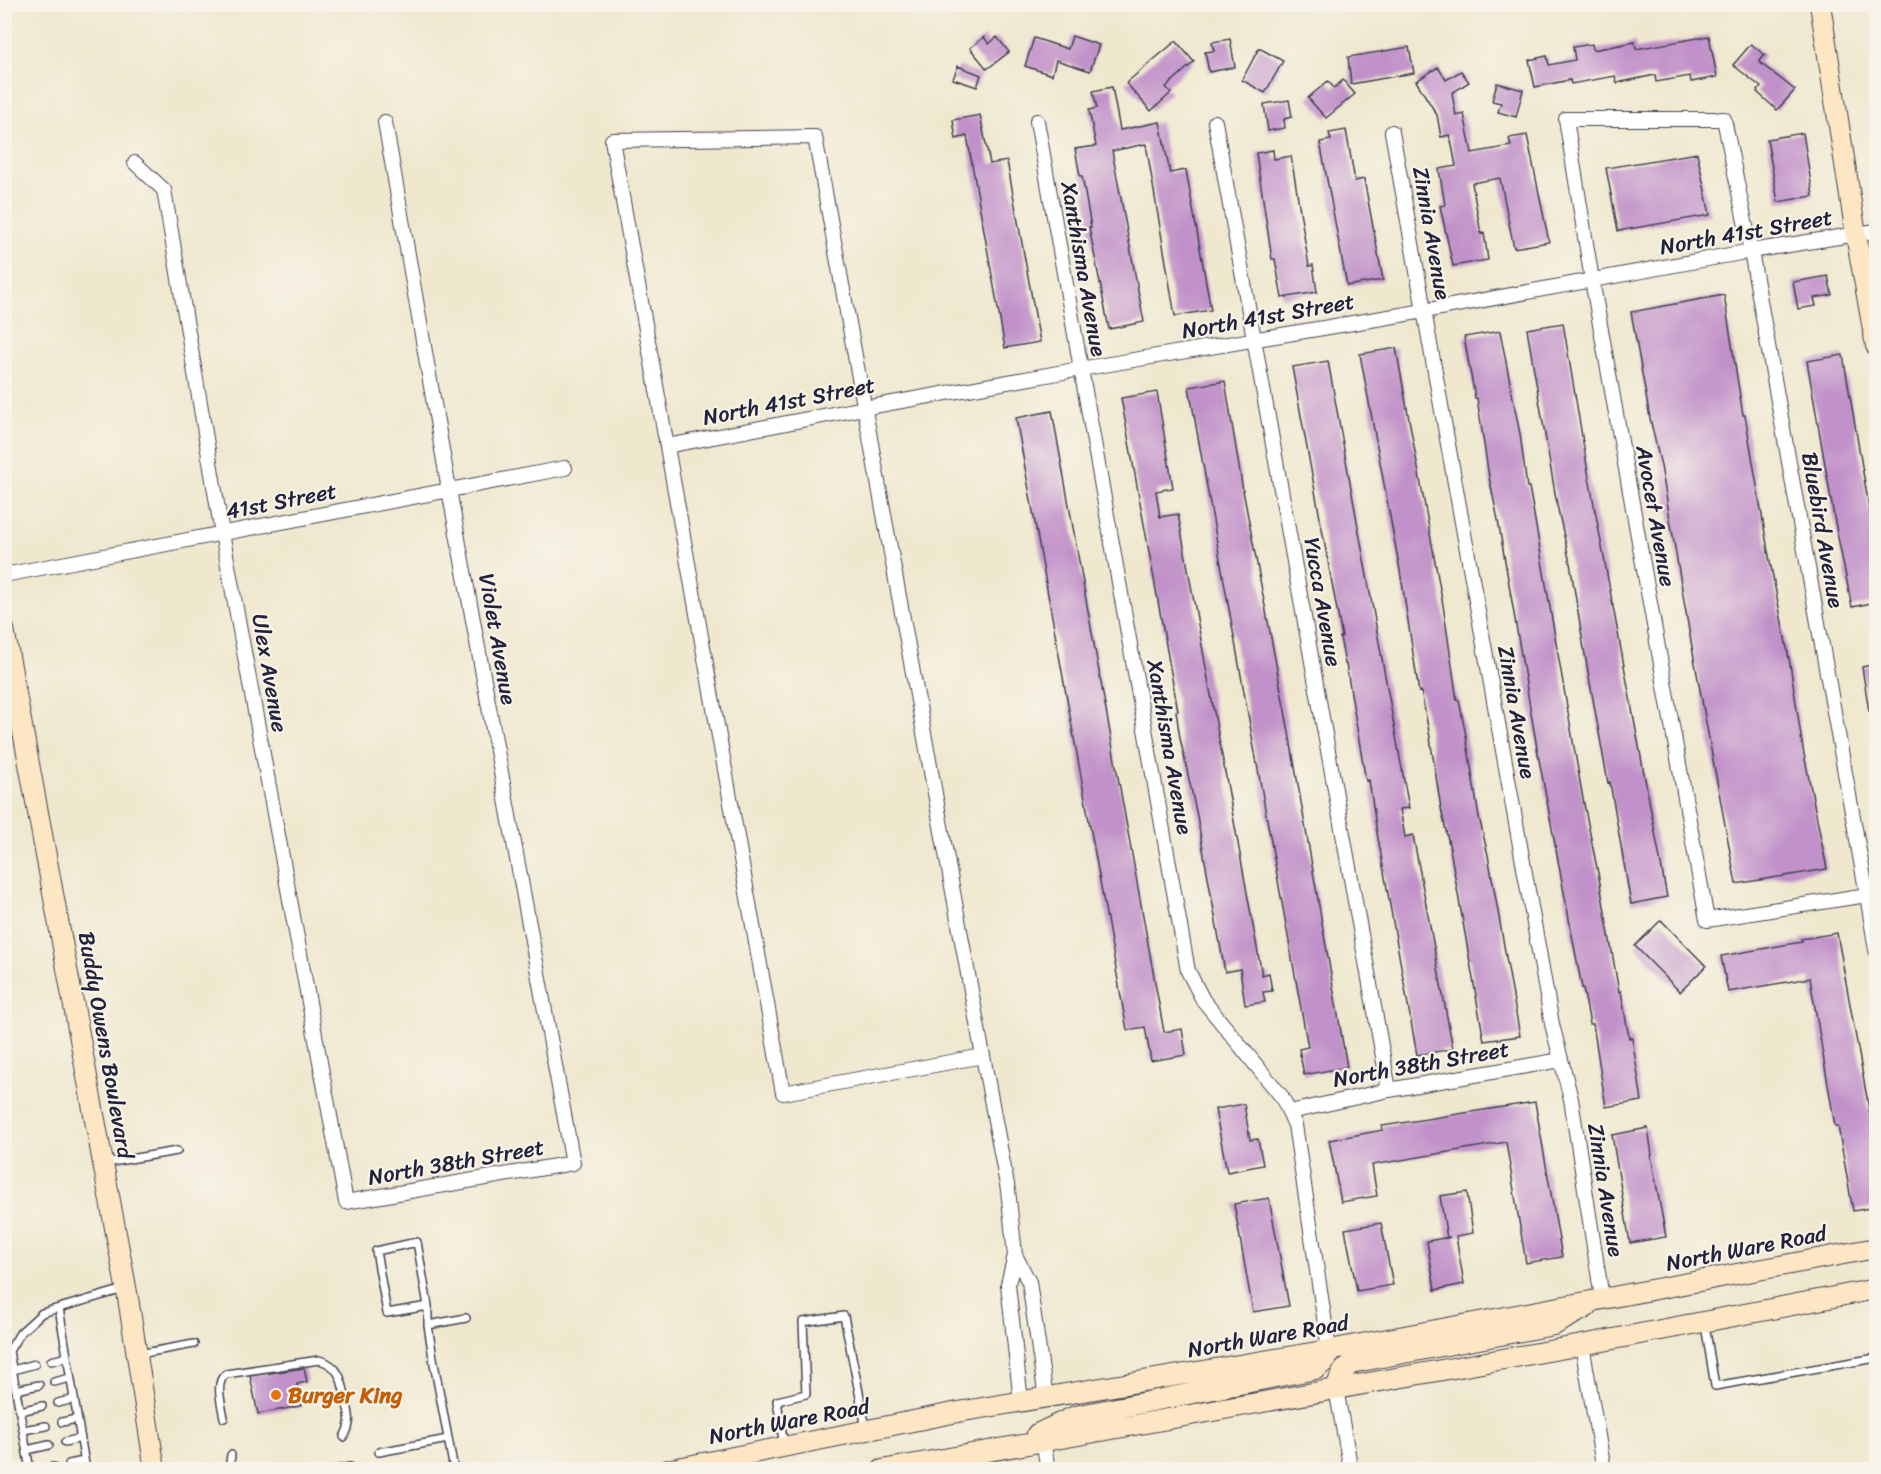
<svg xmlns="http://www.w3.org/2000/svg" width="1881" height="1474" font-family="Sriracha,sans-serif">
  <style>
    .building { fill: #c192c9 }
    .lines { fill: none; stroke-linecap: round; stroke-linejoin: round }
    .lane-casing { stroke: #414051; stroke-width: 10 }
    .street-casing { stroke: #414051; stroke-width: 16 }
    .secondary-casing { stroke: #414051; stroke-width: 22 }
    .lane { stroke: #fff; stroke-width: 7 }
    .street { stroke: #fff; stroke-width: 14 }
    .secondary { stroke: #fce6c4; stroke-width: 20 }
    .food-dot { fill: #e8710a; stroke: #f7f3e8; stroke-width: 2 }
    .labels { text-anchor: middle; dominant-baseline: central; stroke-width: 4.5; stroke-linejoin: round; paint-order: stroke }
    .street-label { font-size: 22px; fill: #22223b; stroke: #f7f3e8 }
    .food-label { font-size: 22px; font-weight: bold; fill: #c56008; stroke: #f7f3e8; text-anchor: start }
  </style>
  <rect width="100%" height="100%" fill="#f7f3e8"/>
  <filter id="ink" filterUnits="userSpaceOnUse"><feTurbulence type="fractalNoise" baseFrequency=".0167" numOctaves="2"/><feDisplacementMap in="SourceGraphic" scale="12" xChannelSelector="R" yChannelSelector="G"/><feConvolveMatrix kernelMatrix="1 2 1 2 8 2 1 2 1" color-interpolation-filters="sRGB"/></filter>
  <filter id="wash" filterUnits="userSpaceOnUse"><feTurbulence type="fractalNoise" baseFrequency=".008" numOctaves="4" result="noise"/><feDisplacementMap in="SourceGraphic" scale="24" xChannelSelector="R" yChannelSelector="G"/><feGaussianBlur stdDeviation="1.35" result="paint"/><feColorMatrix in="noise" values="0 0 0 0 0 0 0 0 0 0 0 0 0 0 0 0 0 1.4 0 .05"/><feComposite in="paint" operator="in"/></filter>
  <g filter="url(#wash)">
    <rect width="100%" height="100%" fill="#efe8cf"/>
    <g id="blocks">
      <path class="building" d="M 1072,36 L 1099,45 L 1090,71 L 1056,60 L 1052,75 L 1025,66 L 1034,38 L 1068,49 Z
        M 1709,36 L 1717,77 L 1691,82 L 1690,76 L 1656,82 L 1655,75 L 1617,83 L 1615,76 L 1571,84 L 1570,80 L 1535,87 L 1529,60 L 1547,56 L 1549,65 L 1575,60 L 1573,47 L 1592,44 L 1593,50 L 1635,42 L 1636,49 Z
        M 984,37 L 989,44 L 997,37 L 1009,52 L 987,69 L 970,48 Z
        M 1230,39 L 1235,67 L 1209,72 L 1205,52 L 1214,51 L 1212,42 Z
        M 1176,41 L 1194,62 L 1166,87 L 1171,93 L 1151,111 L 1126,83 Z
        M 1751,44 L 1765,55 L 1759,62 L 1795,90 L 1777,110 L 1757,92 L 1761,87 L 1733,65 Z
        M 1409,47 L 1414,73 L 1351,84 L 1348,57 Z
        M 1259,48 L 1283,61 L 1265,93 L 1242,80 Z
        M 958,66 L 981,75 L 977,87 L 953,79 Z
        M 1438,67 L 1446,80 L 1461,71 L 1469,82 L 1452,93 L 1456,116 L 1464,114 L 1472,153 L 1511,146 L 1509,138 L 1527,135 L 1549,242 L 1514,248 L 1500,178 L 1472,183 L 1481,234 L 1484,233 L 1488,260 L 1453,266 L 1440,206 L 1445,205 L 1439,169 L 1456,166 L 1450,135 L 1441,137 L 1437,115 L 1416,81 Z
        M 1343,80 L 1355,94 L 1326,118 L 1308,98 L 1328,81 L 1334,88 Z
        M 1497,83 L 1523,90 L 1516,117 L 1498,112 L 1501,103 L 1492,101 Z
        M 1112,87 L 1120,130 L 1160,122 L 1170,173 L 1186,170 L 1211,310 L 1175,316 L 1146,144 L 1112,151 L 1144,322 L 1109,329 L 1089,227 L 1091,227 L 1082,176 L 1080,176 L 1075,149 L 1096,146 L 1089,110 L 1097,108 L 1093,91 Z
        M 1289,100 L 1292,117 L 1284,119 L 1285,128 L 1268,131 L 1264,104 Z
        M 980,115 L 990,164 L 1007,161 L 1040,342 L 1005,348 L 967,136 L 956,139 L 953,120 Z
        M 1346,130 L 1355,181 L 1364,179 L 1383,280 L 1347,286 L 1320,142 L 1331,140 L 1329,133 Z
        M 1803,133 L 1813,196 L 1778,202 L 1767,139 Z
        M 1273,150 L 1274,159 L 1291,156 L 1309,266 L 1313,265 L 1317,292 L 1282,298 L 1275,259 L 1272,259 L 1256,153 Z
        M 1697,153 L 1710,215 L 1618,231 L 1606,168 Z
        M 1828,276 L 1832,295 L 1814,298 L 1816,306 L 1798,309 L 1793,282 Z
        M 1724,295 L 1743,415 L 1745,415 L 1768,551 L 1790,664 L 1803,749 L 1827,869 L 1736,884 L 1690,636 L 1661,466 L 1650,418 L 1631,312 Z
        M 1563,323 L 1588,472 L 1667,897 L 1631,904 L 1610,782 L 1608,783 L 1584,649 L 1570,563 L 1557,505 L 1527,329 Z
        M 1500,331 L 1520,434 L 1527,487 L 1529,487 L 1533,509 L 1583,799 L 1599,878 L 1619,992 L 1621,991 L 1629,1038 L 1632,1038 L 1642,1101 L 1606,1107 L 1593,1024 L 1590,1024 L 1583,988 L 1582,988 L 1538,754 L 1498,520 L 1489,477 L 1477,398 L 1475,398 L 1464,337 Z
        M 1396,348 L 1443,605 L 1457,700 L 1459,700 L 1466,736 L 1479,817 L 1488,855 L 1520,1036 L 1484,1041 L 1450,849 L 1441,808 L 1429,732 L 1421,691 L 1419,692 L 1401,576 L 1360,354 Z
        M 1843,355 L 1876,548 L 1876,602 L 1852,607 L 1835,522 L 1807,361 Z
        M 1328,361 L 1409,808 L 1400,809 L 1405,837 L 1413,835 L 1453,1049 L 1417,1055 L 1377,833 L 1369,780 L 1366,781 L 1346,664 L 1345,664 L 1340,637 L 1342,637 L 1292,367 Z
        M 1225,381 L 1242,485 L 1288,727 L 1347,1067 L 1304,1075 L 1299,1049 L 1308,1047 L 1189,387 Z
        M 1157,392 L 1173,488 L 1156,491 L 1160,517 L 1178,514 L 1262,975 L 1269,973 L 1272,991 L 1263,992 L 1265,1002 L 1245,1005 L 1240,969 L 1225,972 L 1197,816 L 1180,738 L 1176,711 L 1178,711 L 1121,398 Z
        M 1052,411 L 1164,1032 L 1182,1029 L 1186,1055 L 1151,1061 L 1145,1027 L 1127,1030 L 1016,418 Z
        M 1876,664 L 1876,711 L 1869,711 L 1862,667 Z
        M 1661,920 L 1706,966 L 1680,992 L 1635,946 Z
        M 1837,933 L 1875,1142 L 1876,1142 L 1876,1207 L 1853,1211 L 1838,1126 L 1835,1126 L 1810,978 L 1728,992 L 1721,956 L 1802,942 L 1801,939 Z
        M 1535,1102 L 1562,1257 L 1526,1263 L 1506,1142 L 1372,1165 L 1377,1196 L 1341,1202 L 1329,1140 L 1383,1130 L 1382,1126 Z
        M 1244,1104 L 1250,1140 L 1258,1139 L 1263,1165 L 1227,1172 L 1215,1109 Z
        M 1648,1128 L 1652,1155 L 1651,1156 L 1666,1237 L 1630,1243 L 1612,1135 Z
        M 1467,1192 L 1473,1233 L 1456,1236 L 1464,1284 L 1435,1290 L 1427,1241 L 1450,1237 L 1447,1238 L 1440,1196 Z
        M 1269,1198 L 1289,1306 L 1253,1312 L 1234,1204 Z
        M 1381,1223 L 1393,1285 L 1357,1291 L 1345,1229 Z
        M 304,1368 L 307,1382 L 297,1384 L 301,1406 L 258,1414 L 250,1376 Z"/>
    </g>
  </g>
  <g filter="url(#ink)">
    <use href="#blocks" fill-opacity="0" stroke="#414051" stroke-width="1.5"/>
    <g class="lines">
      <defs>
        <path id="lane" d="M 106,1163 L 177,1151
          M 428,1306 L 387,1313 L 376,1251 L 417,1242 L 428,1306 L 428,1325 L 433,1358 L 454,1470
          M 59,1308 L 86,1470
          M 428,1325 L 466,1318
          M 1705,1325 L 1715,1386 L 1876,1358
          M 139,1354 L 194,1344
          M 51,1361 L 67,1357
          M 13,1370 L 35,1364
          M 54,1382 L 70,1378
          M 16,1390 L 39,1385
          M 58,1403 L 74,1399
          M 20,1411 L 42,1406
          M 224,1418 C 222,1405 214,1382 226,1374 L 319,1360 C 340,1365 342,1381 346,1400 C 347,1407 351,1416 349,1423 C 349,1428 346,1433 344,1437
          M 62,1422 L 77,1419
          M 23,1430 L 46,1426
          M 65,1442 L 81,1438
          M 784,1446 L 777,1401 L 806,1394 L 803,1322 L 844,1316 L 866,1428
          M 27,1450 L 49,1445
          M 379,1452 L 448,1439
          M 69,1464 L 84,1461
          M 30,1470 L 9,1351 L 20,1333 L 42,1313 L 124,1289
          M 43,1470 L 53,1467
          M 229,1470 L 231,1455
          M 335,1470 L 350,1467"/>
        <path id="street" d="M 1037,121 L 1188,971 L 1203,1000 L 1282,1097 L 1295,1125 L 1329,1350
          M 1215,122 L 1389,1090
          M 1392,132 L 1552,1024 L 1571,1099 L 1602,1298
          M 135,163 L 164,190 L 222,533 L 346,1202 L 573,1163 L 449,490 L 385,122
          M 667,446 L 864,408 L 1080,369 L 1424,311 L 1751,251 L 1876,231
          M 4,575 L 565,468
          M 1867,895 L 1707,920 L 1592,280 L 1566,119 L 1724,119 L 1751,251 L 1867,895 L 1876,950
          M 983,1056 L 783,1093 L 612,140 L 815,137 L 983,1056 L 1008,1190 L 1015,1255 L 1008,1284 L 1021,1402
          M 1290,1112 L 1389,1090 L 1561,1060
          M 1015,1255 L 1029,1282 L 1046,1398
          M 1582,1345 L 1604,1470
          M 1336,1389 L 1351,1470
          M 1043,1440 L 1048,1470"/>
        <path id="secondary" d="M 1820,4 L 1856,235 L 1876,346
          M 4,629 L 128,1298 L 155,1470
          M 1336,1389 C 1340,1376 1343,1367 1356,1362 L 1554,1325 L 1587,1307
          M 1037,1434 L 1075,1416 L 1316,1369 L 1327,1359 L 1329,1350
          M 668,1470 L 958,1412 L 1329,1350 L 1876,1248
          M 882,1470 L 1582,1345 L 1876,1289"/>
      </defs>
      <use href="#lane" class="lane-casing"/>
      <use href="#street" class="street-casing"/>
      <use href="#secondary" class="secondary-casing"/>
      <use href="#lane" class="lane"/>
      <use href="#street" class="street"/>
      <use href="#secondary" class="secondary"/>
    </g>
  </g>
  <circle class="food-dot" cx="276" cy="1395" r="6"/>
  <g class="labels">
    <g class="street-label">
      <text transform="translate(1746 232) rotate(-10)">North 41st Street</text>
      <text transform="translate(1432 233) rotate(80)">Zinnia Avenue</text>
      <text transform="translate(1084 269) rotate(80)">Xanthisma Avenue</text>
      <text transform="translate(1268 316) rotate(-10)">North 41st Street</text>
      <text transform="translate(789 401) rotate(-11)">North 41st Street</text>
      <text transform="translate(281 501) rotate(-11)">41st Street</text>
      <text transform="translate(1656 516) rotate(80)">Avocet Avenue</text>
      <text transform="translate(1823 530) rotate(80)">Bluebird Avenue</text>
      <text transform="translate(1323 602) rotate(80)">Yucca Avenue</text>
      <text transform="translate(498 639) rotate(80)">Violet Avenue</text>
      <text transform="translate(270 673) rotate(80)">Ulex Avenue</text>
      <text transform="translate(1517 712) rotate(80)">Zinnia Avenue</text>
      <text transform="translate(1170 747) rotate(80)">Xanthisma Avenue</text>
      <text transform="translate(106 1045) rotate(80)">Buddy Owens Boulevard</text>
      <text transform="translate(1421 1064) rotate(-10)">North 38th Street</text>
      <text transform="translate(456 1162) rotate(-10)">North 38th Street</text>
      <text transform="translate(1606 1190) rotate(81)">Zinnia Avenue</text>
      <text transform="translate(1746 1248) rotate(-11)">North Ware Road</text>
      <text transform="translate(1268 1336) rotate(-10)">North Ware Road</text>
      <text transform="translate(789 1421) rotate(-11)">North Ware Road</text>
    </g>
    <g class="food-label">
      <text x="288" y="1395">Burger King</text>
    </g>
  </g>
  <rect width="1881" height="1474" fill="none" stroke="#f7f3e8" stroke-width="24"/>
</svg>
